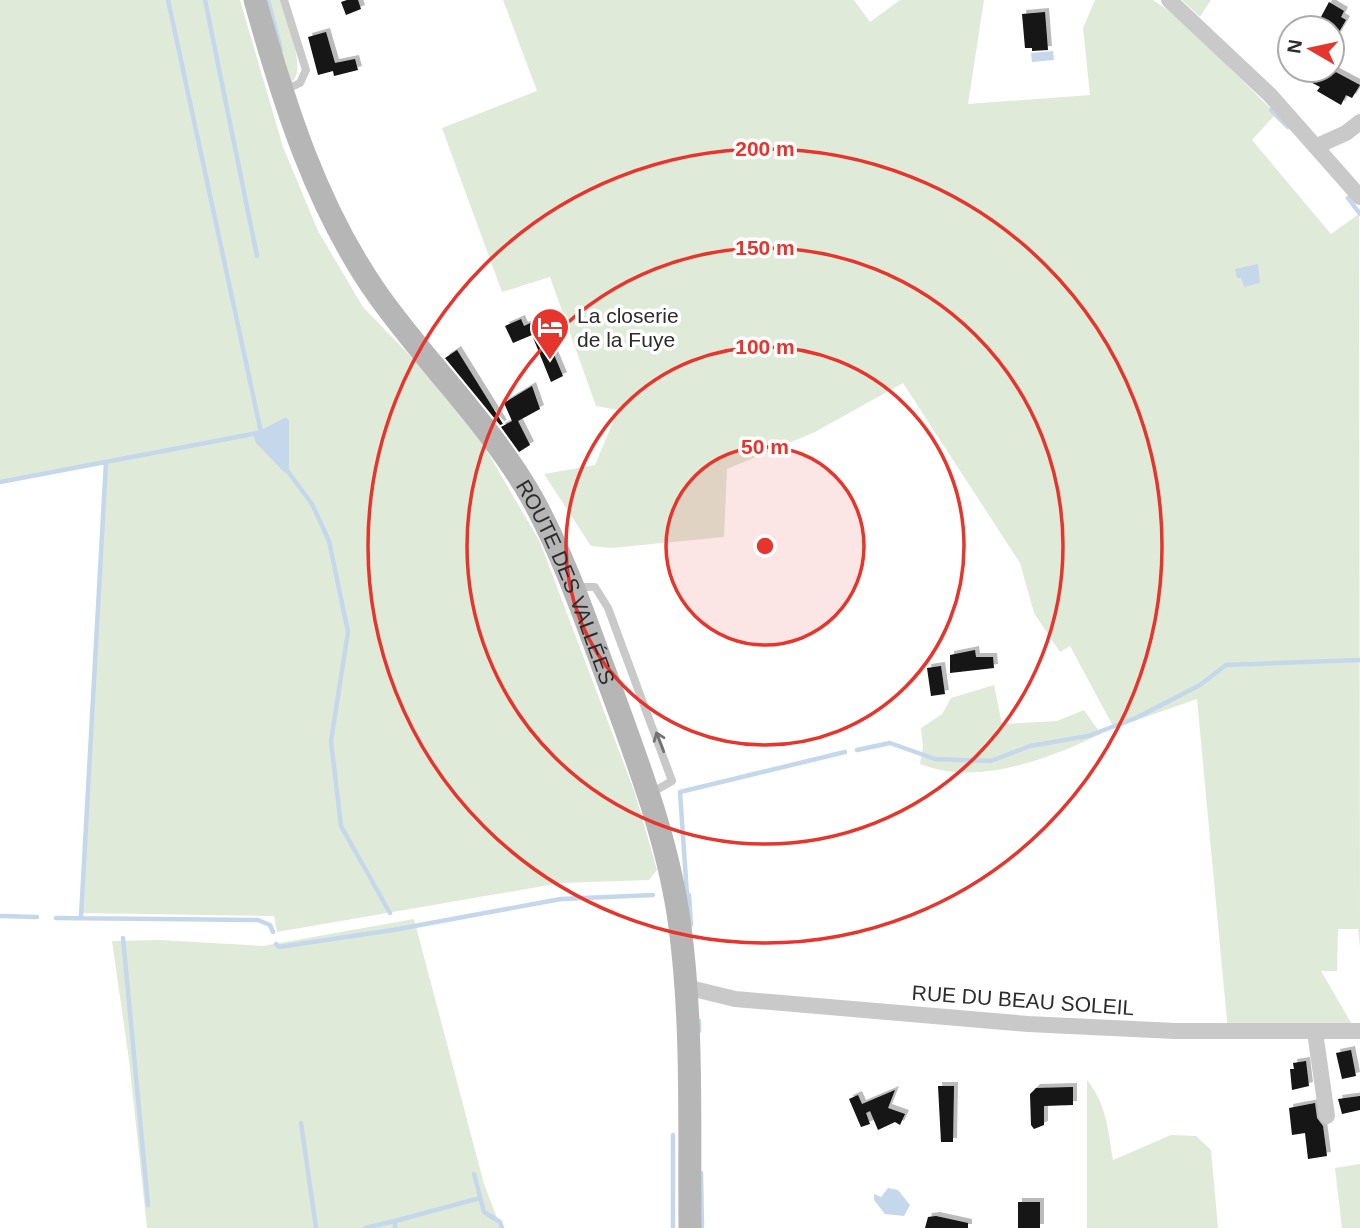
<svg xmlns="http://www.w3.org/2000/svg" width="1360" height="1228" font-family="Arial,sans-serif">
  <style>
    .green { fill: #e0ead9; fill-rule: evenodd }
    .water { fill: #c5d7eb }
    .lines { fill: none; stroke-linecap: round; stroke-linejoin: round }
    .stream { stroke: #c5d7eb; stroke-width: 4.5 }
    .building { fill: #131313; filter: url(#shadow) }
    .lane { stroke: #c9c9c9; stroke-width: 8 }
    .street { stroke: #c9c9c9; stroke-width: 16 }
    .secondary { stroke: #b6b6b6; stroke-width: 23 }
    .oneway { stroke: #737373 }
    .ring { fill: none; stroke: #e5352c; stroke-width: 3.5 }
    .labels { text-anchor: middle; dominant-baseline: central; stroke-width: 7; stroke-linejoin: round; paint-order: stroke }
    .poi-label { font-size: 21px; fill: #2c2c2c; stroke: #fff; text-anchor: start }
    .street-label { font-size: 21px; fill: #2c2c2c; stroke: #fff }
    .centre { fill: #e5352c; stroke: #fff; stroke-width: 3.5 }
    .ring-label { font-size: 21px; text-anchor: middle; font-weight: bold; fill: #e5352c; stroke: #fff; stroke-width: 7; stroke-linejoin: round; paint-order: stroke }
  </style>
  <defs>
    <filter id="shadow"><feDropShadow dx="4" dy="-4" stdDeviation="0" flood-color="#0004"/></filter>
  </defs>
  <rect width="100%" height="100%" fill="#fff"/>
  <path class="green" d="M 0,0 L 240,0 L 283,147 L 318,231 L 363,307 L 418,364 L 484,446 L 540,542 L 635,793 L 657,870 L 649,880 L 561,883 L 277,932 L 274,916 L 81,913 L 106,462 L 0,482 ZM 286,417 L 289,420 L 288,473 L 253,434 Z
    M 262,0 L 280,0 C 286,19 308,70 291,83 Z
    M 503,0 L 854,0 L 870,22 L 900,0 L 984,0 L 968,104 L 1090,95 L 1083,28 L 1095,0 L 1153,0 L 1181,19 L 1276,114 L 1252,140 L 1331,234 L 1359,214 L 1360,947 L 1358,929 L 1338,929 L 1337,971 L 1321,971 L 1356,1031 L 1228,1032 L 1197,699 L 1114,728 L 1070,646 L 1060,652 L 1034,613 L 1020,563 L 903,383 L 815,432 L 727,469 L 724,537 L 611,548 L 591,546 L 544,474 L 595,465 L 618,410 L 596,406 L 550,277 L 502,292 L 442,128 L 537,91 Z
    M 1182,0 L 1211,0 L 1200,17 Z
    M 994,685 L 1002,724 L 1057,721 L 1084,710 L 1101,734 C 1048,759 977,787 920,764 L 923,747 L 921,728 L 942,714 L 951,698 Z
    M 414,919 L 484,1184 L 501,1228 L 147,1228 L 129,1060 L 112,941 L 160,940 L 263,946 Z
    M 1087,1080 C 1107,1105 1108,1130 1113,1160 L 1171,1135 L 1196,1136 L 1211,1150 L 1218,1228 L 1087,1228 Z
    M 1360,1164 L 1360,1228 L 1342,1228 L 1335,1168 Z"/>
  <path class="water" d="M 1053,51 L 1054,60 L 1032,62 L 1031,53 Z
    M 1258,264 L 1260,283 L 1244,287 L 1241,278 L 1237,278 L 1235,269 Z
    M 286,417 L 289,420 L 289,473 L 285,473 L 256,443 L 253,434 Z
    M 888,1188 L 898,1190 L 910,1205 L 904,1216 L 885,1214 L 874,1200 L 874,1194 L 881,1197 Z"/>
  <g class="lines">
    <path class="stream" d="M 168,0 L 262,437
      M 205,0 L 257,256
      M 268,0 L 281,50
      M 1271,110 L 1288,127
      M 1348,198 L 1360,214
      M 286,469 L 312,504 L 329,541 L 348,632 L 331,741 L 341,826 L 390,913
      M 0,482 L 258,433
      M 857,750 L 890,743 L 935,759 L 991,761 L 1030,746 L 1088,736 L 1136,718 L 1200,685 L 1226,665 L 1360,660
      M 687,895 L 680,792 L 845,752
      M 689,895 L 691,925
      M 0,916 L 37,917
      M 81,917 L 106,462
      M 56,918 L 258,920 L 270,925 L 273,932
      M 123,938 L 148,1205
      M 276,944 L 279,947 L 393,930 L 561,899 L 653,895
      M 699,1021 L 699,1031
      M 301,1123 L 316,1228
      M 673,1135 L 673,1228
      M 701,1173 L 702,1228
      M 474,1174 L 484,1212 L 500,1222 L 502,1228
      M 395,1221 L 480,1198
      M 365,1228 L 395,1221 L 395,1228"/>
  </g>
  <path class="building" d="M 347,0 L 358,0 L 361,9 L 346,15 L 341,2 Z
    M 1329,2 L 1344,11 L 1341,17 L 1346,20 L 1332,44 L 1332,28 L 1315,28 Z
    M 1045,12 L 1048,50 L 1032,51 L 1032,48 L 1025,48 L 1022,14 Z
    M 326,32 L 335,63 L 355,59 L 358,70 L 334,76 L 333,71 L 318,75 L 308,37 Z
    M 1288,70 L 1332,70 L 1360,85 L 1352,98 L 1346,95 L 1341,105 L 1317,91 L 1320,87 Z
    M 521,319 L 524,326 L 539,319 L 563,376 L 551,382 L 532,335 L 513,343 L 505,326 Z
    M 457,350 L 503,424 L 500,425 L 445,358 Z
    M 532,386 L 540,409 L 518,421 L 530,445 L 519,452 L 501,427 L 512,421 L 504,403 Z
    M 975,650 L 976,657 L 993,657 L 994,668 L 950,673 L 950,655 Z
    M 941,666 L 945,694 L 931,696 L 927,668 Z
    M 1351,1050 L 1356,1076 L 1342,1079 L 1336,1053 Z
    M 1306,1061 L 1309,1086 L 1292,1090 L 1290,1069 L 1294,1069 L 1293,1063 Z
    M 938,1086 L 954,1086 L 953,1142 L 941,1142 Z
    M 1073,1087 L 1073,1105 L 1044,1106 L 1044,1125 L 1034,1129 L 1031,1125 L 1030,1094 L 1036,1088 Z
    M 895,1090 L 888,1108 L 905,1114 L 900,1125 L 895,1122 L 878,1130 L 870,1111 L 866,1113 L 870,1124 L 861,1127 L 849,1099 L 858,1095 L 862,1104 Z
    M 1360,1096 L 1360,1110 L 1342,1114 L 1338,1099 Z
    M 1315,1103 L 1317,1118 L 1323,1126 L 1327,1156 L 1308,1159 L 1305,1133 L 1292,1135 L 1289,1108 Z
    M 1018,1202 L 1040,1202 L 1040,1228 L 1018,1228 Z
    M 936,1216 L 968,1223 L 968,1228 L 925,1228 L 928,1217 Z"/>
  <g class="lines">
    <path class="lane" d="M 284,0 L 306,70 L 300,83 L 285,90
      M 576,587 L 595,587 L 608,608 L 672,781 L 651,793"/>
    <path class="street" d="M 1169,0 L 1270,95 L 1360,197
      M 1317,146 L 1346,133 L 1360,122
      M 686,987 L 735,999 L 1028,1024 L 1175,1031 L 1360,1031
      M 1315,1032 L 1327,1116"/>
    <path class="secondary" id="s1" d="M 255,0 C 284,103 316,207 378,295 C 427,364 490,424 532,498 C 564,556 586,621 609,683 C 638,763 669,842 680,927 C 693,1026 689,1128 690,1228"/>
  </g>
  <defs><path id="oneway-shaft" d="M-6 0H5M1.5-3L5.5 0L1.5 3" fill="none" stroke-width="1.6" stroke-linecap="round" stroke-linejoin="round" transform="scale(1.75)"/></defs>
  <use class="oneway" href="#oneway-shaft" transform="translate(660 742) rotate(-111)"/>
  <circle cx="765" cy="546" r="99" fill="#e5352c" fill-opacity=".12"/>
  <g class="ring">
    <circle cx="765" cy="546" r="99"/>
    <circle cx="765" cy="546" r="199"/>
    <circle cx="765" cy="546" r="298"/>
    <circle cx="765" cy="546" r="397"/>
  </g>
  <defs>
    <symbol id="hotel-pin" viewBox="-11 -11 22 30"><path d="M0 17L-7.5 6A9.5 9.5 0 1 1 7.5 6Z" fill="#e5352c" stroke="#fff"/><path d="M-6-4.5h1.5V1H6V5H4.5V3h-9V5H-6ZM-4 0a1.8 1.8 0 1 1 3.6 0ZM.5 0V-2.5h3Q6-2.5 6 0Z" fill="#fff"/></symbol>
  </defs>
  <g fill-rule="evenodd">
    <use href="#hotel-pin" x="528" y="305" width="44" height="60"/>
  </g>
  <g class="labels">
    <g class="poi-label">
      <text x="577" y="315">La closerie<tspan x="577" dy="24">de la Fuye</tspan></text>
    </g>
    <g class="street-label">
      <text stroke="none"><textPath href="#s1" startOffset="667">ROUTE DES VALLÉES</textPath></text>
      <text transform="translate(1023 1000) rotate(4)">RUE DU BEAU SOLEIL</text>
    </g>
  </g>
  <circle cx="765" cy="546" r="10" class="centre"/>
  <g class="ring-label">
    <text x="765" y="156">200 m</text>
    <text x="765" y="255">150 m</text>
    <text x="765" y="354">100 m</text>
    <text x="765" y="454">50 m</text>
  </g>
  <g transform="translate(1311 49) rotate(279)"><circle r="33" fill="#ffffff" stroke="#ababab" stroke-width="2"/>
  <path d="M0-5L12 26L0 18L-12 26Z" fill="#e5352c"/>
  <text y="-10" font-size="19" font-weight="bold" text-anchor="middle" fill="#2c2c2c">N</text>
  </g>
</svg>
